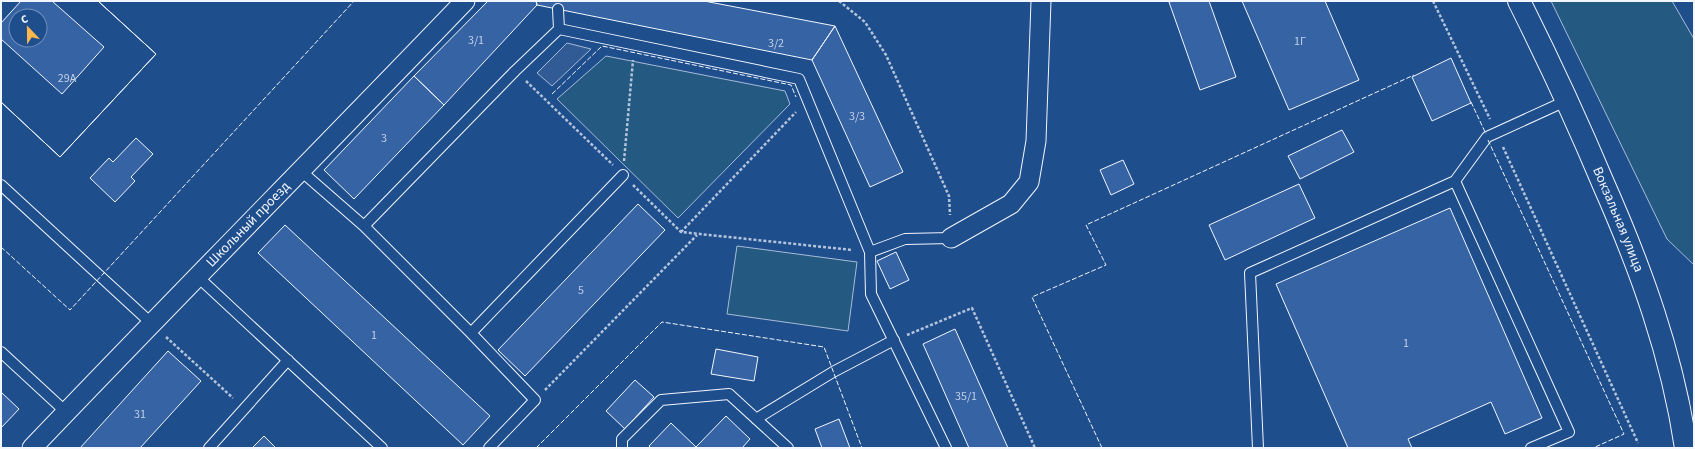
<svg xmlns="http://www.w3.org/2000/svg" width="1695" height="449" font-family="'Source Sans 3',sans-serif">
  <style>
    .green { fill: #245a82; stroke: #a8bbd7 }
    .parking { fill: #305b95; stroke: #a8bbd7 }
    .building { fill: #3563a3; stroke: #f2f6ff; fill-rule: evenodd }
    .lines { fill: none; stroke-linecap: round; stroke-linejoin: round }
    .lane-casing { stroke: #f2f6ff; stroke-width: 12 }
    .street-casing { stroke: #f2f6ff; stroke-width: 21 }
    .primary-casing { stroke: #f2f6ff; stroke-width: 24 }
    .path { stroke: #b3c4dc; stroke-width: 2.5; stroke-dasharray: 3 2; stroke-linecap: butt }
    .lane { stroke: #1f4e8c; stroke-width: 10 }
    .street { stroke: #1f4e8c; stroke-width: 19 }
    .primary { stroke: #1f4e8c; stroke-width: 22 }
    .fence { stroke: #f2f6ff; stroke-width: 1; stroke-dasharray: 5 2; stroke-linecap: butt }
    .labels { text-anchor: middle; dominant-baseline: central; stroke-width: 3; stroke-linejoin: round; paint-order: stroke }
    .number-label { font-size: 12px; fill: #c3d1e8 }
    .street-label { font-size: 14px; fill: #f2f6ff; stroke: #1f4e8c }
  </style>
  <rect width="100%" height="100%" fill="#1f4e8c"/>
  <path class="green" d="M 1551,1 L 1672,1 L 1694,39 L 1694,265 L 1667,239 Z
    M 606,56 L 785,91 L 790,104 L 678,218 L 557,99 Z
    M 737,246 L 857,262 L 848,331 L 727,314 Z"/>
  <path class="parking" d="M 567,43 L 591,49 L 552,86 L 537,73 Z"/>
  <path class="building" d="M 1,1 L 21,1 L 1,23 Z
    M 1,1 L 98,1 L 156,54 L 60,157 L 1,102 ZM 16,16 L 40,16 L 40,40 L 16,40 Z
    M 52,1 L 98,1 L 156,54 L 60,157 L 1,102 L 1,39 L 62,94 L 104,47 Z
    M 488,1 L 536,1 L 537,5 L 444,105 L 414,76 Z
    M 536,1 L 704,1 L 835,26 L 812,60 L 537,5 Z
    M 1173,1 L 1209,1 L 1236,77 L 1200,90 L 1169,2 Z
    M 1242,1 L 1325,1 L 1359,80 L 1289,110 Z
    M 835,26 L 903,172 L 870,187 L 812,60 Z
    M 1451,58 L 1471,103 L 1432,121 L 1412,77 Z
    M 414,76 L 444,105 L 354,199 L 324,170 Z
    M 1342,130 L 1354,152 L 1300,179 L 1288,156 Z
    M 136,138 L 153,154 L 131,177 L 135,181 L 115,202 L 90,178 L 109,158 L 113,162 Z
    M 1123,160 L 1134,184 L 1111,195 L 1100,170 Z
    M 1299,184 L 1315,218 L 1225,260 L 1209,225 Z
    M 638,204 L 665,230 L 525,376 L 498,350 Z
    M 1450,208 L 1542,418 L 1505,434 L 1491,402 L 1408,439 L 1412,448 L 1348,448 L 1276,284 Z
    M 285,225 L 490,416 L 463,445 L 258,253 Z
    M 896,252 L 909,280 L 890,289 L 877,261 Z
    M 955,329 L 1008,448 L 969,448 L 923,344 Z
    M 716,349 L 758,357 L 754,381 L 711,374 Z
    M 168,351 L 201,381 L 140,448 L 80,448 Z
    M 635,380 L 654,397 L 625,429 L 606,411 Z
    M 1,392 L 19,409 L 1,428 Z
    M 726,416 L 750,439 L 742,448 L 651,448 L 649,446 L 671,423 L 696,447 Z
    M 839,419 L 850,448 L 822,448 L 815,429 Z
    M 264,436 L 276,448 L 252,448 Z"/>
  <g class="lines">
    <defs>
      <path id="lane" d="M 558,9 L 559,29
        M 301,171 L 364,226 L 471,333 L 535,400 L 489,448
        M 1455,181 L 1569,432 L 1531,448
        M 1,185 L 151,323
        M 364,226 L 515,71 L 559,29 L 799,79 L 870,252 L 871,294 L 946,448
        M 870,252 L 905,239 L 951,238
        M 197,276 L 382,448
        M 471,333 L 623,175
        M 1,352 L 66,412
        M 756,419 L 833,372 L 894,340
        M 209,448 L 288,360
        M 622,448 L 622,439 L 661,400 L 729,394 L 788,448
        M 1258,448 L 1250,273 L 1455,181 L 1487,137 L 1568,100"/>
      <g id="street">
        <path d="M 951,238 L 1011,204 L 1029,182 L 1036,141 L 1041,1"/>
        <path id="s1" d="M 32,448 C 175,298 321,151 465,1"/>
      </g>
      <g id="primary">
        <path id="s2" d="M 1519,1 C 1549,61 1577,121 1603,183 C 1641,269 1672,354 1686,448"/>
      </g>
    </defs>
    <use href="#lane" class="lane-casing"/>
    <use href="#street" class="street-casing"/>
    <use href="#primary" class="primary-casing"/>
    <path class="path" d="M 839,1 L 865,22 L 886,55 L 949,196 L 950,215
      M 1433,1 L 1490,119
      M 526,81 L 613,165
      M 1503,147 L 1638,443
      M 624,161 L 633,60
      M 633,185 L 681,232 L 852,250
      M 681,232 L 796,112
      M 907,335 L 972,308 L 1035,448
      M 166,337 L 233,398
      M 545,390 L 697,235"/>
    <use href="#lane" class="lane"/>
    <use href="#street" class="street"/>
    <use href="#primary" class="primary"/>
    <path class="fence" d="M 552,94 L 602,46 L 791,85 L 796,97
      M 1471,102 L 1486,134
      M 1488,140 L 1624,434 L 1593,448
      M 1,247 L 70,310 L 354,1
      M 536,448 L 662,322 L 824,347 L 862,448
      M 1102,448 L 1032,297 L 1106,265 L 1086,225 L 1414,75"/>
  </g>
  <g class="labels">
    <g class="number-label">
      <text x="476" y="40">3/1</text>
      <text x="1300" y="41">1Г</text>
      <text x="776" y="43">3/2</text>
      <text x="67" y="78">29А</text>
      <text x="857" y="116">3/3</text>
      <text x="384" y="138">3</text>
      <text x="581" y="290">5</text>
      <text x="374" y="335">1</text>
      <text x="1406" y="343">1</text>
      <text x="966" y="396">35/1</text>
      <text x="140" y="414">31</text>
    </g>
    <g class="street-label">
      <text stroke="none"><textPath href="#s2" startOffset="240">Вокзальная улица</textPath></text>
      <text stroke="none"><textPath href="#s1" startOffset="311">Школьный проезд</textPath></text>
    </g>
  </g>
  <rect width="1695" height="449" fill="none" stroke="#f2f6ff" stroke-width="4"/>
  <g transform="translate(28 28) rotate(338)"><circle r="19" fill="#1f4e8c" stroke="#7391ba"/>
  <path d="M0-3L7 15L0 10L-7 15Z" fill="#ffb74d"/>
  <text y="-6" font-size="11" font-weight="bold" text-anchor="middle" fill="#f2f6ff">С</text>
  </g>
</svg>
